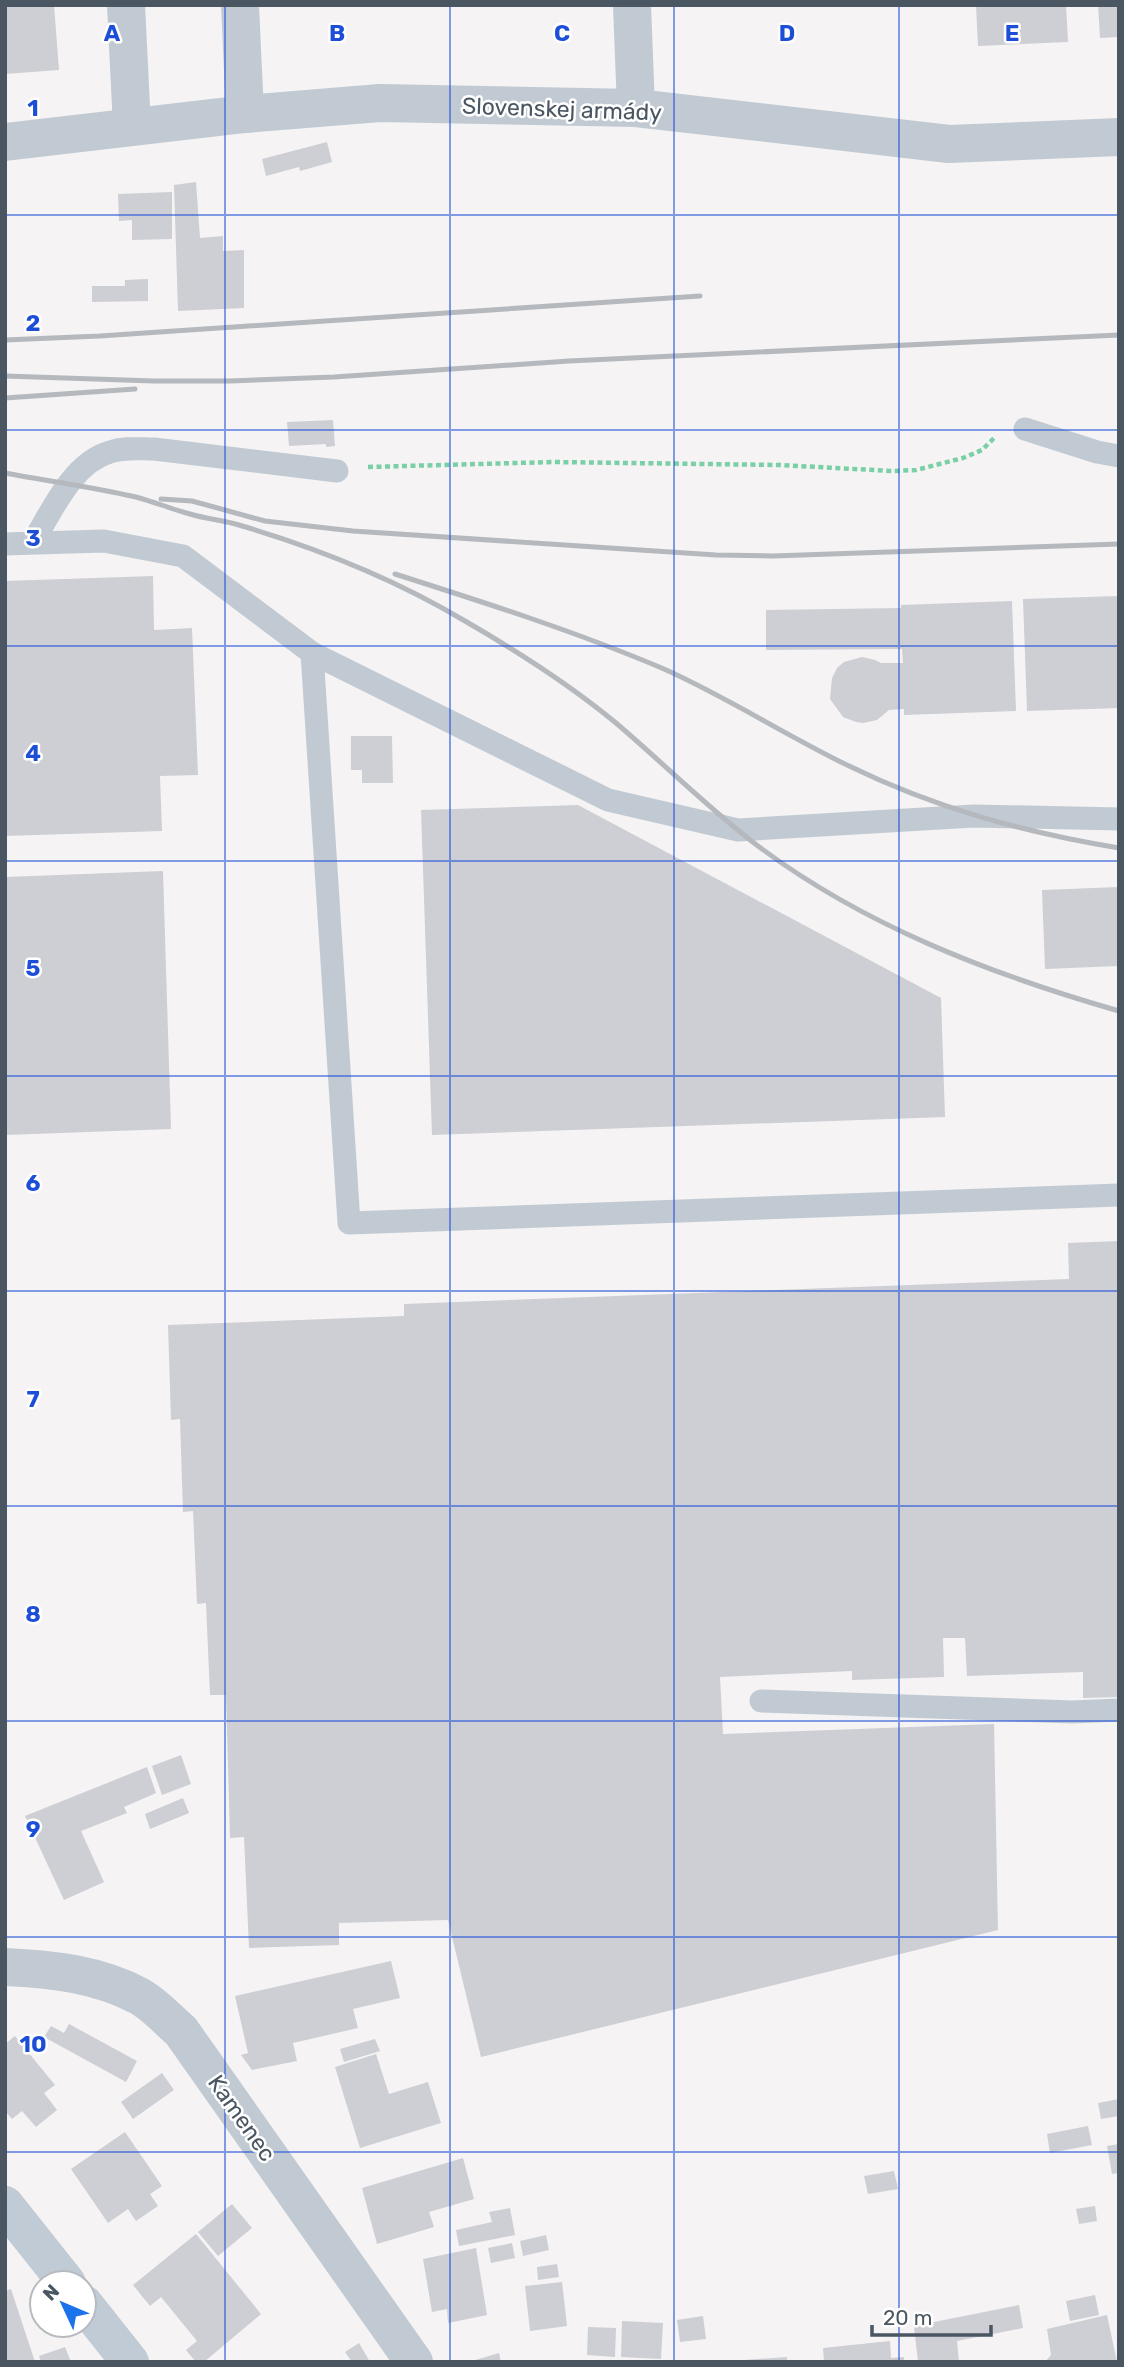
<svg xmlns="http://www.w3.org/2000/svg" width="1124" height="2367" font-family="Rubik,sans-serif">
  <style>
    .building { fill: #cdcfd5 }
    .lines { fill: none; stroke-linecap: round; stroke-linejoin: round }
    .path { stroke: #7ad0a6; stroke-width: 4.5; stroke-dasharray: 5 3.5; stroke-linecap: butt }
    .lane { stroke: #c1cad2; stroke-width: 23 }
    .street { stroke: #c1cad2; stroke-width: 38 }
    .secondary { stroke: #c1cbd6; stroke-width: 38 }
    .rail { stroke: #b5b8bd; stroke-width: 5 }
    .grid { fill: none; stroke: #1d4ed8; stroke-width: 2; stroke-opacity: 0.55 }
    .labels { text-anchor: middle; dominant-baseline: central; stroke-width: 5; stroke-linejoin: round; paint-order: stroke }
    .street-label { font-size: 23px; fill: #4a5661; stroke: #fff }
    .grid-label { font-size: 23px; text-anchor: middle; font-weight: bold; fill: #1d4ed8; stroke: #fff; stroke-width: 5; stroke-linejoin: round; paint-order: stroke }
  </style>
  <rect width="100%" height="100%" fill="#f5f3f3"/>
  <path class="building" d="M 5,5 L 54,5 L 59,70 L 5,74 Z
    M 976,5 L 1066,5 L 1068,42 L 978,46 Z
    M 1098,5 L 1119,5 L 1119,37 L 1100,38 Z
    M 327,142 L 332,162 L 300,171 L 299,167 L 266,176 L 262,159 Z
    M 196,182 L 200,238 L 223,236 L 223,251 L 244,250 L 244,308 L 178,311 L 174,185 Z
    M 172,192 L 172,239 L 132,240 L 132,220 L 119,221 L 118,194 Z
    M 148,279 L 148,301 L 92,302 L 92,286 L 125,286 L 125,280 Z
    M 333,420 L 335,446 L 326,447 L 326,444 L 289,446 L 287,422 Z
    M 153,576 L 154,630 L 192,628 L 198,775 L 160,776 L 162,831 L 5,836 L 5,581 Z
    M 1119,596 L 1119,708 L 1027,711 L 1023,599 Z
    M 1012,601 L 1016,711 L 904,715 L 904,709 L 889,710 L 877,720 L 863,723 L 856,722 L 843,717 L 830,699 L 832,678 L 837,668 L 844,662 L 862,657 L 875,660 L 881,663 L 903,663 L 902,649 L 766,650 L 766,610 L 901,608 L 901,605 Z
    M 351,736 L 392,736 L 393,783 L 362,783 L 362,770 L 351,770 Z
    M 578,805 L 941,998 L 945,1117 L 432,1135 L 421,810 Z
    M 163,871 L 171,1129 L 5,1135 L 5,877 Z
    M 1119,887 L 1119,966 L 1045,969 L 1042,890 Z
    M 1119,1241 L 1119,1697 L 1083,1698 L 1083,1672 L 967,1676 L 965,1638 L 943,1638 L 944,1677 L 852,1680 L 852,1671 L 720,1677 L 723,1734 L 994,1724 L 998,1930 L 481,2057 L 448,1920 L 339,1923 L 339,1945 L 249,1948 L 244,1837 L 230,1838 L 226,1695 L 210,1695 L 206,1603 L 197,1604 L 193,1511 L 183,1512 L 180,1419 L 171,1420 L 168,1325 L 404,1316 L 404,1304 L 1069,1279 L 1068,1243 Z
    M 181,1755 L 191,1784 L 162,1795 L 152,1766 Z
    M 147,1767 L 156,1793 L 124,1807 L 127,1813 L 81,1831 L 104,1882 L 64,1900 L 25,1816 Z
    M 183,1798 L 189,1813 L 150,1829 L 145,1814 Z
    M 391,1961 L 400,1998 L 353,2009 L 358,2028 L 293,2043 L 297,2061 L 252,2070 L 241,2055 L 248,2053 L 235,1996 Z
    M 69,2024 L 137,2061 L 126,2082 L 44,2037 L 51,2026 L 64,2033 Z
    M 15,2036 L 55,2085 L 44,2093 L 57,2110 L 36,2127 L 22,2111 L 12,2119 L 5,2111 L 5,2044 Z
    M 375,2039 L 380,2051 L 344,2062 L 340,2049 Z
    M 376,2054 L 389,2094 L 428,2082 L 441,2123 L 360,2148 L 335,2067 Z
    M 162,2073 L 174,2090 L 133,2119 L 121,2102 Z
    M 1119,2099 L 1119,2116 L 1101,2119 L 1098,2103 Z
    M 1088,2126 L 1092,2145 L 1050,2153 L 1047,2134 Z
    M 125,2132 L 162,2186 L 150,2194 L 158,2206 L 136,2221 L 128,2209 L 108,2223 L 71,2169 Z
    M 1119,2144 L 1119,2173 L 1112,2174 L 1107,2146 Z
    M 463,2158 L 474,2199 L 429,2212 L 434,2227 L 377,2244 L 362,2188 Z
    M 894,2171 L 898,2189 L 868,2194 L 864,2176 Z
    M 232,2204 L 252,2228 L 218,2256 L 198,2232 Z
    M 1095,2206 L 1097,2221 L 1079,2224 L 1076,2209 Z
    M 510,2208 L 515,2235 L 459,2246 L 456,2230 L 492,2222 L 489,2212 Z
    M 196,2234 L 261,2314 L 204,2362 L 196,2362 L 186,2350 L 197,2341 L 161,2297 L 150,2306 L 133,2285 Z
    M 546,2235 L 549,2250 L 523,2256 L 520,2241 Z
    M 512,2243 L 515,2258 L 491,2263 L 488,2248 Z
    M 476,2248 L 487,2315 L 448,2323 L 447,2309 L 432,2312 L 423,2259 Z
    M 557,2264 L 559,2277 L 538,2280 L 537,2267 Z
    M 562,2282 L 567,2326 L 530,2331 L 525,2286 Z
    M 11,2289 L 35,2362 L 5,2362 L 5,2291 Z
    M 1095,2295 L 1099,2315 L 1070,2321 L 1066,2301 Z
    M 1019,2305 L 1023,2328 L 957,2341 L 959,2362 L 918,2362 L 914,2326 Z
    M 1107,2315 L 1117,2362 L 1045,2362 L 1051,2355 L 1047,2329 Z
    M 703,2316 L 706,2339 L 680,2342 L 677,2320 Z
    M 622,2321 L 663,2323 L 661,2359 L 621,2357 Z
    M 588,2327 L 616,2328 L 615,2357 L 587,2355 Z
    M 890,2341 L 891,2358 L 904,2357 L 904,2362 L 824,2362 L 823,2348 Z
    M 359,2343 L 370,2362 L 352,2362 L 345,2352 Z
    M 65,2347 L 71,2362 L 41,2362 L 39,2356 Z
    M 499,2353 L 501,2362 L 472,2362 L 472,2361 Z
    M 787,2357 L 787,2362 L 744,2362 L 744,2360 Z"/>
  <g class="lines">
    <path class="path" d="M 368,467 L 553,462 L 780,465 L 892,471 L 916,470 L 963,458 L 982,450 L 995,437"/>
    <path class="lane" d="M 1025,429 L 1097,452 L 1119,456
      M 33,542 C 52,511 72,463 110,452 C 124,447 139,449 154,449 L 337,471
      M 5,544 L 104,541 L 183,556 L 312,653 L 349,1223 L 1119,1195
      M 312,653 L 608,800 L 738,830 L 974,816 L 1119,819
      M 761,1701 L 1072,1712 L 1119,1710"/>
    <path class="street" d="M 126,5 L 132,127
      M 240,5 L 245,114
      M 632,5 L 636,108
      M 5,142 L 245,114 L 380,103 L 636,108 L 949,144 L 1119,137
      M 5,1967 C 51,1969 98,1974 139,1996 C 154,2004 168,2020 181,2031 L 414,2362"/>
    <path class="secondary" d="M 5,2205 L 67,2283
      M 84,2304 L 130,2362"/>
    <path class="rail" d="M 5,340 L 100,336 L 700,296
      M 5,376 L 154,381 L 230,381 L 334,377 L 569,361 L 1119,335
      M 5,398 L 135,389
      M 5,473 C 48,481 93,487 136,497 C 154,502 172,509 190,514 C 206,519 223,520 239,525 C 317,548 395,579 465,621 C 517,651 569,684 616,723 C 663,763 706,806 754,843 C 862,925 990,974 1119,1011
      M 161,499 L 192,501 L 265,521 L 353,531 L 716,555 L 773,556 L 1119,544
      M 395,574 C 486,603 577,632 664,669 C 727,697 785,735 847,765 C 935,808 1022,832 1119,848"/>
  </g>
  <path class="grid" d="M 225,5 L 225,2362M 450,5 L 450,2362M 674,5 L 674,2362M 899,5 L 899,2362M 5,215 L 1119,215M 5,430 L 1119,430M 5,646 L 1119,646M 5,861 L 1119,861M 5,1076 L 1119,1076M 5,1291 L 1119,1291M 5,1506 L 1119,1506M 5,1721 L 1119,1721M 5,1937 L 1119,1937M 5,2152 L 1119,2152"/>
  <g class="labels">
    <g class="street-label">
      <text transform="translate(562 109) rotate(2)">Slovenskej armády</text>
      <text transform="translate(242 2118) rotate(55)">Kamenec</text>
    </g>
  </g>
  <g class="grid-label">
    <text x="112" y="41">A</text>
    <text x="337" y="41">B</text>
    <text x="562" y="41">C</text>
    <text x="787" y="41">D</text>
    <text x="1012" y="41">E</text>
    <text x="33" y="116">1</text>
    <text x="33" y="331">2</text>
    <text x="33" y="546">3</text>
    <text x="33" y="761">4</text>
    <text x="33" y="976">5</text>
    <text x="33" y="1191">6</text>
    <text x="33" y="1407">7</text>
    <text x="33" y="1622">8</text>
    <text x="33" y="1837">9</text>
    <text x="33" y="2052">10</text>
  </g>
  <rect width="1124" height="2367" fill="none" stroke="#4a5661" stroke-width="14"/>
  <g transform="translate(63 2304) rotate(314)"><circle r="33" fill="#ffffff" stroke="#b7bbc0" stroke-width="2"/>
  <path d="M0-5L12 26L0 18L-12 26Z" fill="#1a73e8"/>
  <text y="-10" font-size="19" font-weight="bold" text-anchor="middle" fill="#4a5661">N</text>
  </g>
  <path d="M872 2325v10h119v-10" fill="none" stroke="#4a5661" stroke-width="3.5"/>
  <text x="883" y="2325" font-size="21" fill="#4a5661" stroke="#ffffff" stroke-width="5" paint-order="stroke">20 m</text>
</svg>
